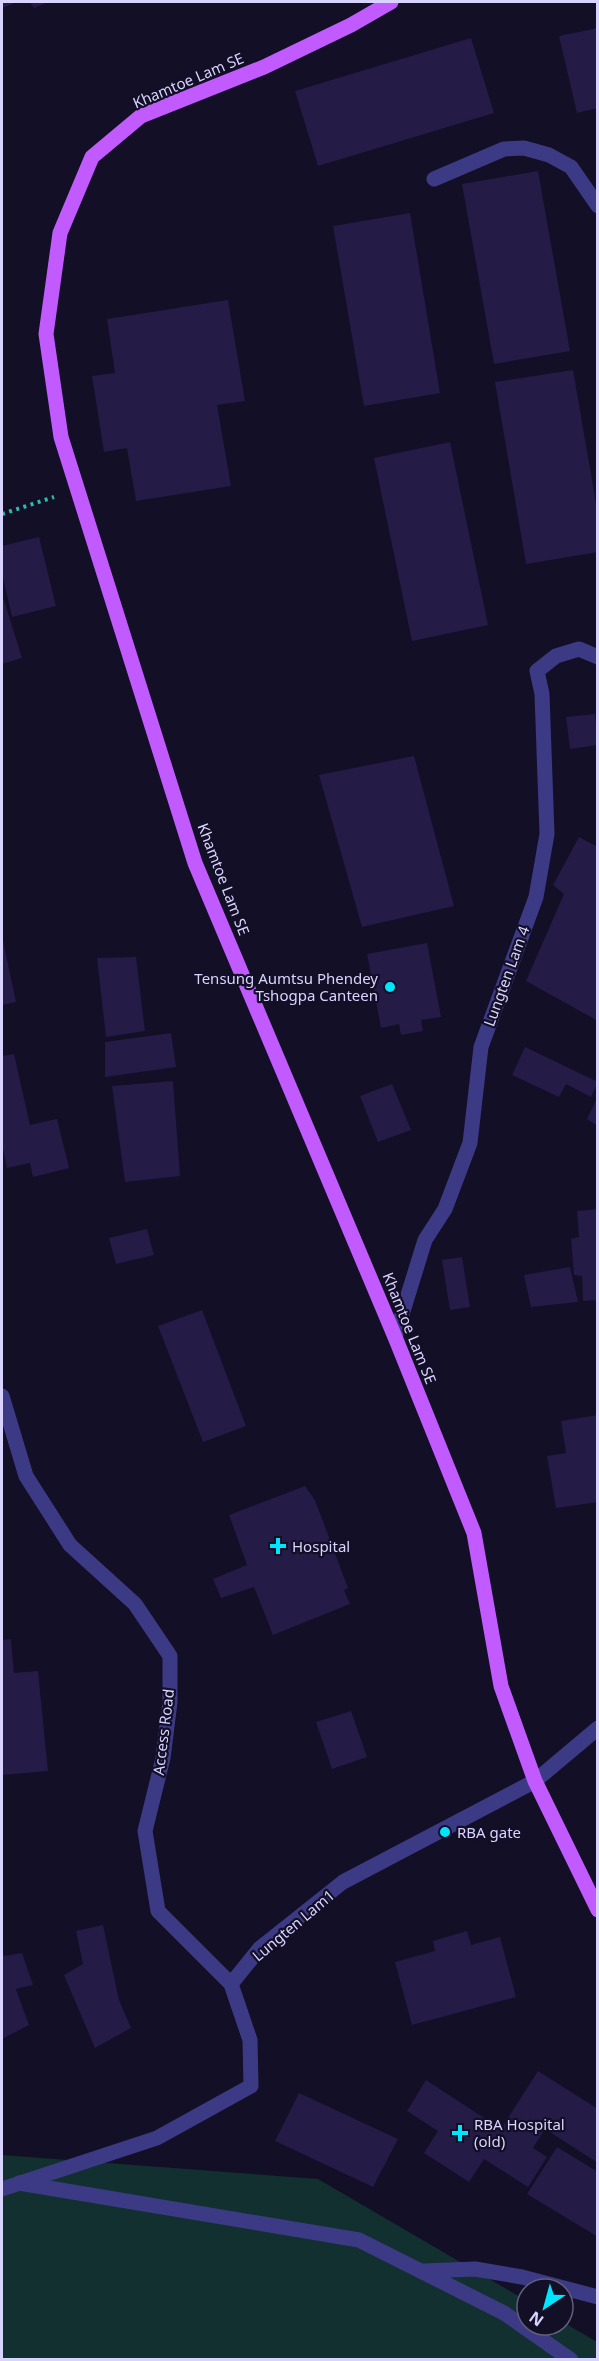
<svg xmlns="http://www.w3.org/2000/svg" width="599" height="2361" font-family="'Noto Sans',sans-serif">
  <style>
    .green { fill: #12302f }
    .building { fill: #241b47 }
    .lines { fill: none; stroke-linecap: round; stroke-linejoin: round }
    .path { stroke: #2fb8b0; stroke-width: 4; stroke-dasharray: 3 4.5; stroke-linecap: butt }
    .service { stroke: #3d3a85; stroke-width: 15 }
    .minor { stroke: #3d3a85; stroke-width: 15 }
    .primary { stroke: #c25bff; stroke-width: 15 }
    .poi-dot { fill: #00e5ff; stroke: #130f26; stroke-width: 2 }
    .labels { text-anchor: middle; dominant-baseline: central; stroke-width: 4.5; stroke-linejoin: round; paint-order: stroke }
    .street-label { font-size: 15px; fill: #d9d4ff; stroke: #130f26 }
    .poi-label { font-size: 15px; fill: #d9d4ff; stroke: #130f26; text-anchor: start }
  </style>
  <rect width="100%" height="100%" fill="#130f26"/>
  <path class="green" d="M 2,2155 L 318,2179 L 527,2301 L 527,2325 L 563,2325 L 563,2322 L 597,2342 L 597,2359 L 2,2359 Z"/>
  <path class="building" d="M 2,2 L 17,2 L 2,8 Z
    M 30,2 L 48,2 L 34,8 Z
    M 598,28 L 598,108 L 577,113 L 559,36 Z
    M 471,38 L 494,113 L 318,166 L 295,91 Z
    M 538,171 L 570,351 L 494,364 L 462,184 Z
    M 410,213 L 440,393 L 364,406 L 333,226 Z
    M 228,300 L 245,401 L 217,405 L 231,486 L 136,501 L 127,448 L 104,452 L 92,376 L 115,373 L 107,319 Z
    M 573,370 L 598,515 L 598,552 L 526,564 L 495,382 Z
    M 450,442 L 488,625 L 412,641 L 374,458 Z
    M 39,537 L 56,606 L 12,617 L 2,573 L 2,546 Z
    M 2,600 L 4,600 L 22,658 L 2,664 Z
    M 595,714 L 598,745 L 570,749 L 566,717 Z
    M 414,756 L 454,906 L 362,927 L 319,775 Z
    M 579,837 L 598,847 L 598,1021 L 526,981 L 564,894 L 553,885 Z
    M 2,936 L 16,1002 L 2,1005 Z
    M 427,943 L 441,1017 L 421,1020 L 423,1031 L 401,1035 L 399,1024 L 381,1028 L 367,954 Z
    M 136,957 L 145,1031 L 106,1037 L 97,958 Z
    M 171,1033 L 176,1067 L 105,1077 L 105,1042 Z
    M 525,1047 L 598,1082 L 591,1097 L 566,1084 L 559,1097 L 512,1075 Z
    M 14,1054 L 30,1125 L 57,1119 L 69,1168 L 33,1177 L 30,1163 L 7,1168 L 2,1144 L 2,1056 Z
    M 173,1081 L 180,1176 L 125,1182 L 112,1086 Z
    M 392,1084 L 411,1130 L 378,1142 L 360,1096 Z
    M 598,1096 L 598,1126 L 587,1119 Z
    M 598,1209 L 598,1300 L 583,1301 L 582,1276 L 574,1275 L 571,1239 L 579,1237 L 577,1211 Z
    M 147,1229 L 154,1255 L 116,1264 L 109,1238 Z
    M 462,1257 L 470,1307 L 450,1310 L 442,1260 Z
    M 570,1267 L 578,1302 L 531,1307 L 524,1275 Z
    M 202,1310 L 246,1426 L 203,1442 L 158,1326 Z
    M 598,1415 L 598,1502 L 556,1508 L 547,1456 L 566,1453 L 561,1421 Z
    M 305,1486 L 315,1500 L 348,1588 L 344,1590 L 350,1604 L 273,1635 L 254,1587 L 221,1598 L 213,1579 L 247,1565 L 229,1515 Z
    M 11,1639 L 14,1673 L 38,1671 L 48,1771 L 2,1775 L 2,1640 Z
    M 351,1711 L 367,1757 L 332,1769 L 316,1722 Z
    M 103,1925 L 119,2000 L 131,2028 L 95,2048 L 64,1975 L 83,1964 L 76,1931 Z
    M 467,1931 L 471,1945 L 500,1937 L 516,1997 L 412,2025 L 395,1962 L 435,1951 L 433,1941 Z
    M 2,1951 L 4,1956 L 22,1953 L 33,1985 L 16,1989 L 29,2025 L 2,2039 Z
    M 538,2071 L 598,2109 L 598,2163 L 545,2129 L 533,2148 L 547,2157 L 528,2187 L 484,2159 L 469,2182 L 424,2153 L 438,2131 L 407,2111 L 426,2080 L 501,2129 Z
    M 299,2093 L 398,2139 L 373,2187 L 275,2141 Z
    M 557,2147 L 598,2172 L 598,2237 L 527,2194 Z"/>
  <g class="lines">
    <path class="path" d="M 2,514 L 54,497"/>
    <path class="service" d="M 19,2183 L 359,2240 L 504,2313 L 571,2360
      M 423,2271 L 475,2269 L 522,2277 L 598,2297"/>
    <path class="minor" d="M 434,179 L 504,149 L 524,148 L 549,155 L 571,167 L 598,206
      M 395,1337 L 425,1240 L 445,1209 L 470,1143 L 481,1047 L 536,897 L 547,834 L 542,694 L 537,671 L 556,656 L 579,649 L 598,657
      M 2,1396 L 26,1476 L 70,1545 L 135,1604 L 170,1656 L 170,1702 L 163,1758 L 145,1831 L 158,1911 L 231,1984
      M 2,2189 L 157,2138 L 251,2086 L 250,2040 L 231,1984 L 260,1948 L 343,1882 L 535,1781 L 598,1728"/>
    <path class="primary" d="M 391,2 L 351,25 L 264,67 L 141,116 L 92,157 L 60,233 L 46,334 L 61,437 L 195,863 L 395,1337 L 474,1533 L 501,1686 L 535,1781 L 598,1910"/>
  </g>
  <g class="poi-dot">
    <circle cx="390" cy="987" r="6"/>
    <path d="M275 1537h6v6h6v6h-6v6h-6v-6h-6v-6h6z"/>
    <circle cx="445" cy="1832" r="6"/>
    <path d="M457 2124h6v6h6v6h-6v6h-6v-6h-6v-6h6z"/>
  </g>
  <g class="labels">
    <g class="street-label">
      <text transform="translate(188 80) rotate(-23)">Khamtoe Lam SE</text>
      <text transform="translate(224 879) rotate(69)">Khamtoe Lam SE</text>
      <text transform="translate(506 976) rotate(-70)">Lungten Lam 4</text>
      <text transform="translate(410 1328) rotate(68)">Khamtoe Lam SE</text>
      <text transform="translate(163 1732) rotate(-83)">Access Road</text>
      <text transform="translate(293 1925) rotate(-40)">Lungten Lam1</text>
    </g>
    <g class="poi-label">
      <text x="378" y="978" text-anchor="end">Tensung Aumtsu Phendey<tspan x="378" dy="17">Tshogpa Canteen</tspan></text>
      <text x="292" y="1546">Hospital</text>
      <text x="457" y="1832">RBA gate</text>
      <text x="474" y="2124">RBA Hospital<tspan x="474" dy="17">(old)</tspan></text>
    </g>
  </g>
  <rect width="599" height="2361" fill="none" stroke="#d9d4ff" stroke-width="6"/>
  <g transform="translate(545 2307) rotate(216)"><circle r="28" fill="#130f26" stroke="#625e7d" stroke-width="1.5"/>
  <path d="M0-4.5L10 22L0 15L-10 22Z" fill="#00e5ff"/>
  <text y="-9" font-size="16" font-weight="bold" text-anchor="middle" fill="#d9d4ff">N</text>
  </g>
</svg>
